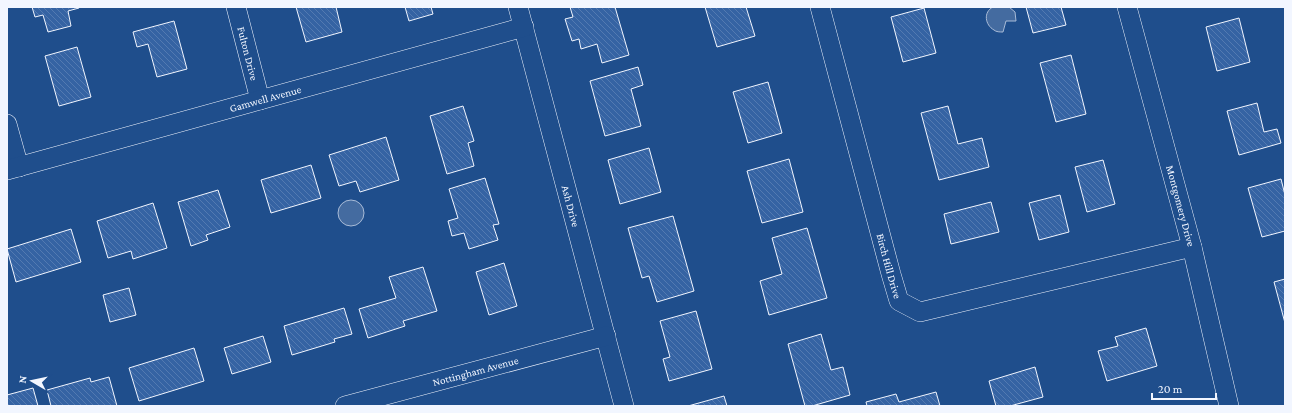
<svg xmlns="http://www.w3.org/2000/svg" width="1292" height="413" font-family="'Crimson Pro',serif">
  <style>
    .water { fill: #446ba0; stroke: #a8bbd7 }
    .building { fill: url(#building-back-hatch); stroke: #f2f6ff }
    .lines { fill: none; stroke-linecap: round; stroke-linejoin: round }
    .street-casing { stroke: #f2f6ff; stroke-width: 20 }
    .street { stroke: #1f4e8c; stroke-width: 19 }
    .labels { text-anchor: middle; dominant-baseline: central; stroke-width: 3; stroke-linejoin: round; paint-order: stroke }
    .street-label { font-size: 11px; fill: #f2f6ff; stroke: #1f4e8c }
  </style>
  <defs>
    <pattern id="building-back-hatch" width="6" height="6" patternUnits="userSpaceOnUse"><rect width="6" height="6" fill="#3563a3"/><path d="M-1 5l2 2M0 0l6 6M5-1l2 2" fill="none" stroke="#537ab1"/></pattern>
  </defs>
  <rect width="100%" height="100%" fill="#1f4e8c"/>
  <path class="water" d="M 993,7 L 1009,7 L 1015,12 L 1016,21 L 1006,21 L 1003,32 C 1000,32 996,32 994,30 C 985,25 983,12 993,7 Z
    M338 213a13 13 0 1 1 26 0a13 13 0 1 1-26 0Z"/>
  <path class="building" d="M 32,7 L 78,7 L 79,8 L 68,11 L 71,26 L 48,32 L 43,15 L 35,17 Z
    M 296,7 L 336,7 L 342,32 L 306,42 Z
    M 405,7 L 431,7 L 433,14 L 409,21 Z
    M 570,7 L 615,7 L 629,55 L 602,63 L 597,44 L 581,49 L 579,39 L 572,41 L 565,19 L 573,17 Z
    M 705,7 L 746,7 L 755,36 L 717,47 Z
    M 1026,7 L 1061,7 L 1066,25 L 1033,33 Z
    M 924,8 L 936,53 L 903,62 L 891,17 Z
    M 1239,18 L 1250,62 L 1217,71 L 1206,27 Z
    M 174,21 L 187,69 L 157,77 L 148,44 L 137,47 L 133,32 Z
    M 77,47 L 91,97 L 59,106 L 45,56 Z
    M 1071,55 L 1086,114 L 1056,122 L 1040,63 Z
    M 638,67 L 643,85 L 631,89 L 641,126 L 605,136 L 590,81 Z
    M 768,82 L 782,133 L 748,143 L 733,92 Z
    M 1257,103 L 1264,132 L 1277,129 L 1281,143 L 1239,155 L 1227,111 Z
    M 463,106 L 474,141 L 468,143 L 474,166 L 447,174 L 430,116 Z
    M 948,106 L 958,144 L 982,138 L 989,167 L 939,180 L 921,113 Z
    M 386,137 L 399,180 L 360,192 L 356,181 L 339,186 L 329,155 Z
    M 649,148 L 661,192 L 620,204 L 608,160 Z
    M 789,159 L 803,212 L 762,223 L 747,171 Z
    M 1103,160 L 1115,204 L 1087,212 L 1075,167 Z
    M 311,165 L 321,198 L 271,213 L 261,180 Z
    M 485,178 L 499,224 L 493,225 L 498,240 L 469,249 L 464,233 L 452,236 L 448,221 L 458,218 L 449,189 Z
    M 1281,179 L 1285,195 L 1285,231 L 1262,237 L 1248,188 Z
    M 218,190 L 230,227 L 206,235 L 208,240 L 191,246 L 178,202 Z
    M 1060,195 L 1069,232 L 1039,240 L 1029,203 Z
    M 991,202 L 999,232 L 951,244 L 944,214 Z
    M 153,203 L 167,248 L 133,259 L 131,251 L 108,258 L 97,221 Z
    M 673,216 L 694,291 L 657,302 L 649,276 L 642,278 L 628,228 Z
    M 807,228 L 827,298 L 769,315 L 760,281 L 782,274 L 772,238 Z
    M 71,229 L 81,262 L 16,282 L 7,249 Z
    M 504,263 L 517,306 L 489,315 L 476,272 Z
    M 423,267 L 437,311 L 403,321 L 405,326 L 368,338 L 359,309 L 396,298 L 389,277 Z
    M 1285,279 L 1285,323 L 1274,282 Z
    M 129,288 L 136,315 L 110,322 L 103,295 Z
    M 344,308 L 352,334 L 334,339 L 335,342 L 292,355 L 284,326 Z
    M 696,311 L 712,369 L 669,381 L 663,359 L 670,357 L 660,321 Z
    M 1146,328 L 1157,366 L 1107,381 L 1098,351 L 1118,346 L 1115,337 Z
    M 821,334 L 831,370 L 843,367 L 850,395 L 812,406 L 805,406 L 788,344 Z
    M 263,336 L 271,362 L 232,374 L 224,348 Z
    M 194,348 L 204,381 L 139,401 L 129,368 Z
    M 1035,367 L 1043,397 L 1010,406 L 996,406 L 989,381 Z
    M 109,377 L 117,406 L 51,406 L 47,390 L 90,378 L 91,382 Z
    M 33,388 L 38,406 L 7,406 L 7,395 Z
    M 936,392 L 940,406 L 867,406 L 866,402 L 896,394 L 899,402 Z
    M 724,396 L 727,406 L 688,406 Z"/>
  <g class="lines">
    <defs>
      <g id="street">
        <path id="s1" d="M 236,7 L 260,100"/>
        <path id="s2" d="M 518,7 L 624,406"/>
        <path id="s3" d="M 820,7 L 891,274 L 899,301 L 920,312 L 1192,247"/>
        <path id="s4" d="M 1127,7 L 1192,247 L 1229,406"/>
        <path d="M 7,124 L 19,167"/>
        <path id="s5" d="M 7,170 L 524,27"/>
        <path id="s6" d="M 345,406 L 606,336"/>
      </g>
    </defs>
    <use href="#street" class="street-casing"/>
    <use href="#street" class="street"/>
  </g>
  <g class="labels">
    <g class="street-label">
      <text stroke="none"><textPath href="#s1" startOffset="48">Fulton Drive</textPath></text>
      <text stroke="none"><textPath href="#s5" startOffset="268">Gamwell Avenue</textPath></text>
      <text stroke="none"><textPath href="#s2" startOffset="206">Ash Drive</textPath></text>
      <text stroke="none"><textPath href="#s4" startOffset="206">Montgomery Drive</textPath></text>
      <text stroke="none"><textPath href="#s3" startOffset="268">Birch Hill Drive</textPath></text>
      <text stroke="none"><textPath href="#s6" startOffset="135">Nottingham Avenue</textPath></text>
    </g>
  </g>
  <rect width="1292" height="413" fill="none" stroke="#f2f6ff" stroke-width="16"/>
  <g transform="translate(32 381) rotate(279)" stroke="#1f4e8c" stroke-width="3" paint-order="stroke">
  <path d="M0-3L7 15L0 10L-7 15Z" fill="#f2f6ff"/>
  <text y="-6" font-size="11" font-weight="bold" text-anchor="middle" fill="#f2f6ff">N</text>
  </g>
  <path d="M1152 393v6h64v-6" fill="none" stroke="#f2f6ff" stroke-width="2"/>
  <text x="1158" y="393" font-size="12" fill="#f2f6ff" stroke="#1f4e8c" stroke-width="3" paint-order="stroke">20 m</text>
</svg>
